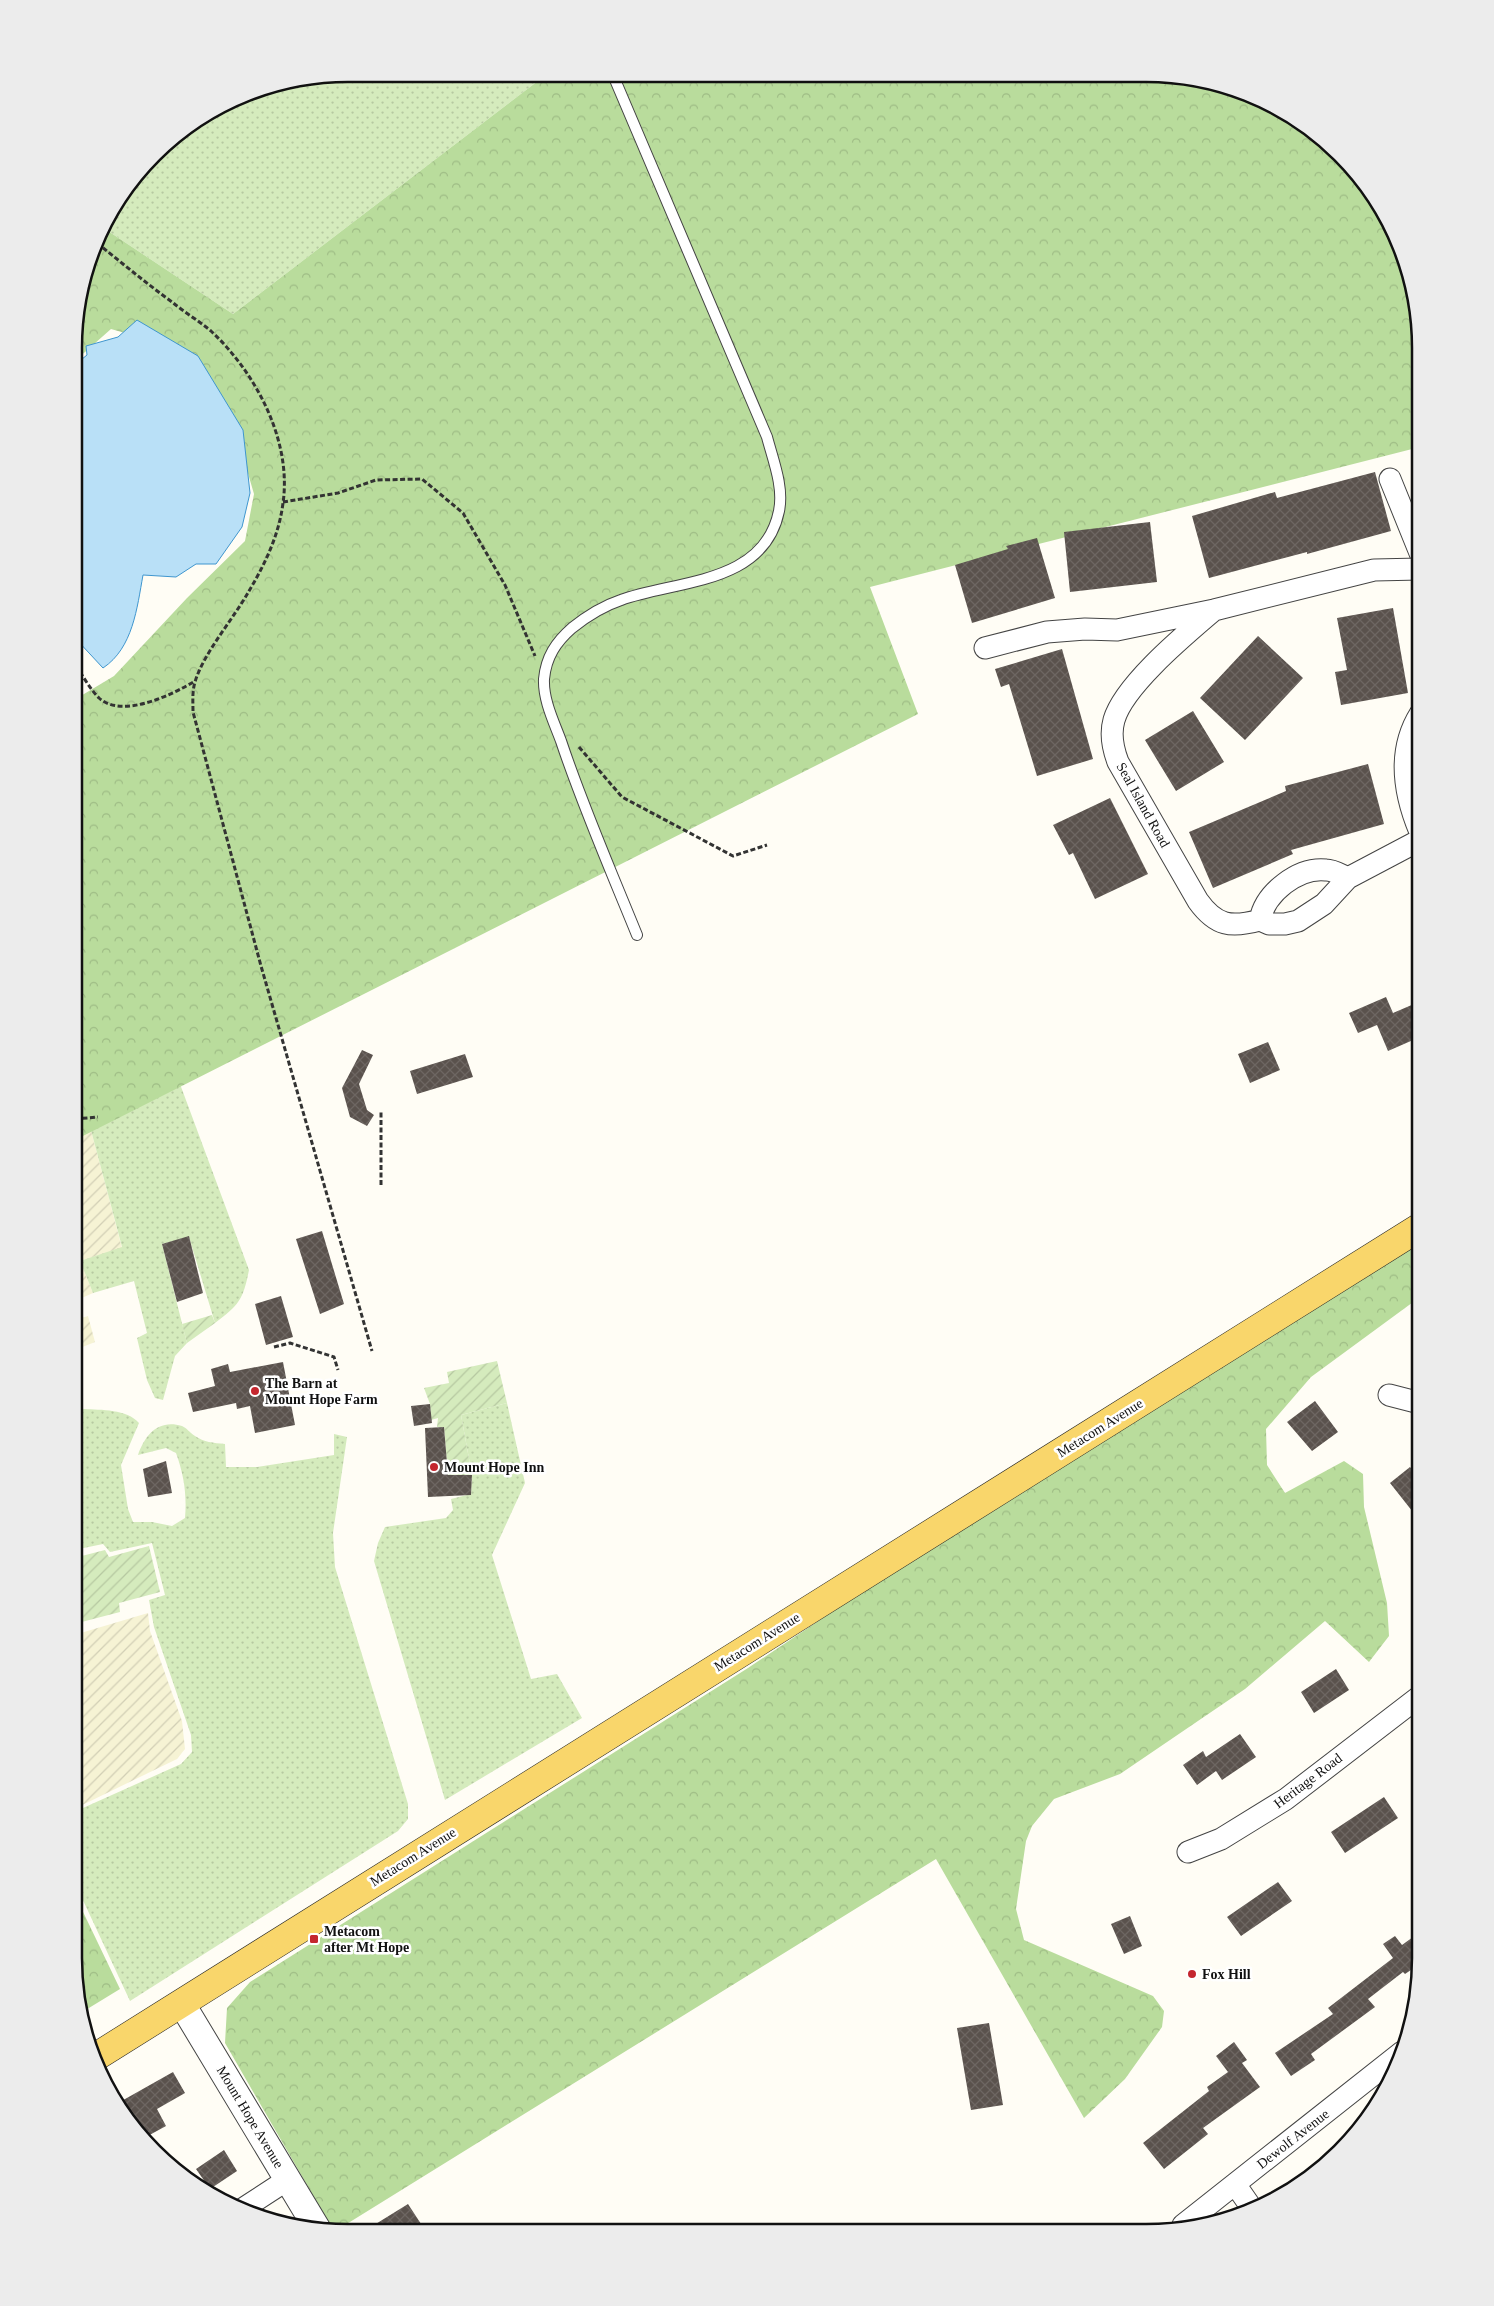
<svg xmlns="http://www.w3.org/2000/svg" width="1494" height="2306" font-family="'Times New Roman',serif">
  <style>
    .farmland { fill: url(#farmland-furrows) }
    .grass { fill: url(#grass-dots) }
    .forest { fill: url(#forest-crowns) }
    .garden { fill: url(#garden-furrows) }
    .water { fill: #b9e0f7; stroke: #3f96cf }
    .building { fill: url(#building-cross-hatch) }
    .lines { fill: none; stroke-linecap: round; stroke-linejoin: round }
    .service-casing { stroke: #444; stroke-width: 12 }
    .minor-casing { stroke: #444; stroke-width: 23 }
    .tertiary-casing { stroke: #444; stroke-width: 28 }
    .primary-casing { stroke: #222; stroke-width: 29 }
    .path { stroke: #333; stroke-width: 3; stroke-dasharray: 5 2.5; stroke-linecap: butt }
    .service { stroke: #fff; stroke-width: 10 }
    .minor { stroke: #fff; stroke-width: 21 }
    .tertiary { stroke: #fff; stroke-width: 26 }
    .primary { stroke: #f9d66b; stroke-width: 28 }
    .poi-dot { fill: #c4262e; stroke: #fff; stroke-width: 2 }
    .labels { text-anchor: middle; dominant-baseline: central; stroke-width: 5; stroke-linejoin: round; paint-order: stroke }
    .street-label { font-size: 14px; fill: #111; stroke: #fff }
    .poi-label { font-size: 14px; font-weight: bold; fill: #111; stroke: #fff; text-anchor: start }
    .rim { fill: none; stroke: #111; stroke-width: 2.5 }
  </style>
  <defs>
    <pattern id="farmland-furrows" width="10" height="10" patternUnits="userSpaceOnUse" patternTransform="scale(1.25)"><rect width="10" height="10" fill="#f6f3d4"/><path d="M-1 1l2-2M0 10L10 0M9 11l2-2" fill="none" stroke="#d2cfb5"/></pattern>
    <pattern id="grass-dots" width="8" height="8" patternUnits="userSpaceOnUse" patternTransform="scale(1.25)"><rect width="8" height="8" fill="#d5ebbd"/><path d="M2 2h.1M6 6h.1" fill="none" stroke="#b6c8a1" stroke-width="1.8" stroke-linecap="round"/></pattern>
    <pattern id="forest-crowns" width="20" height="18" patternUnits="userSpaceOnUse" patternTransform="scale(1.25)"><rect width="20" height="18" fill="#b9dc9c"/><path d="M2 6a3 3 0 1 1 6 0M12 15a3 3 0 1 1 6 0" fill="none" stroke="#9ebc85"/></pattern>
    <pattern id="garden-furrows" width="10" height="10" patternUnits="userSpaceOnUse" patternTransform="scale(1.25)"><rect width="10" height="10" fill="#d5ebbd"/><path d="M-1 1l2-2M0 10L10 0M9 11l2-2" fill="none" stroke="#b6c8a1"/></pattern>
    <pattern id="building-cross-hatch" width="8" height="8" patternUnits="userSpaceOnUse" patternTransform="scale(1.25)"><rect width="8" height="8" fill="#5a524d"/><path d="M0 0l8 8M0 8l8-8" fill="none" stroke="#6d6662"/></pattern>
  </defs>
  <rect width="100%" height="100%" fill="#fffdf5"/>
  <path class="farmland" d="M 88,1119 L 122,1248 L 80,1261 L 93,1293 L 75,1301 L 75,1124 Z
    M 75,1306 L 79,1319 L 88,1316 L 95,1342 L 75,1350 Z
    M 148,1613 L 150,1631 L 182,1721 L 185,1749 L 177,1759 L 74,1809 L 74,1635 Z"/>
  <path class="grass" d="M 348,74 L 547,74 L 233,314 L 102,227 L 167,142 L 244,95 Z
    M 180,1084 L 249,1270 C 243,1300 239,1305 215,1323 L 189,1237 L 162,1244 L 187,1343 L 175,1356 L 163,1400 L 155,1398 L 147,1380 L 137,1338 L 147,1333 L 134,1281 L 93,1293 L 80,1261 L 122,1247 L 88,1119 Z
    M 507,1403 L 525,1483 L 492,1555 L 531,1679 L 557,1674 L 582,1718 L 445,1800 L 374,1561 L 378,1543 L 385,1527 L 446,1518 L 453,1510 L 451,1499 L 471,1494 L 472,1475 L 461,1415 Z
    M 84,1409 C 101,1410 127,1409 139,1423 L 121,1465 L 128,1509 L 133,1522 L 152,1522 L 172,1526 L 185,1518 C 187,1495 184,1475 176,1453 L 166,1448 L 138,1455 C 145,1435 158,1419 182,1426 C 187,1428 190,1433 195,1436 C 204,1442 213,1443 225,1444 L 226,1467 L 257,1467 L 334,1455 L 334,1434 L 347,1437 L 333,1533 L 335,1567 L 408,1804 L 408,1819 L 398,1831 L 130,2001 L 74,1881 L 74,1812 L 181,1764 L 192,1752 L 191,1735 L 154,1627 L 149,1600 L 165,1595 L 152,1543 L 110,1552 L 103,1544 L 74,1550 L 75,1411 Z"/>
  <path class="forest" d="M 547,74 L 1182,76 L 1251,95 L 1313,131 L 1364,181 L 1399,243 L 1420,348 L 1420,447 L 870,587 L 918,714 L 75,1140 L 75,722 L 79,697 L 114,676 L 187,598 L 245,541 L 254,494 L 238,439 L 184,350 L 111,329 L 76,360 L 76,313 L 102,227 L 233,314 Z
    M 1420,1236 L 1420,1297 L 1311,1377 L 1266,1429 L 1267,1465 L 1285,1493 L 1344,1461 L 1363,1474 L 1364,1507 L 1387,1603 L 1389,1636 L 1369,1662 L 1325,1621 L 1245,1689 L 1120,1774 L 1054,1799 L 1032,1826 L 1026,1841 L 1016,1909 L 1024,1940 L 1153,1996 L 1164,2011 L 1162,2027 L 1125,2079 L 1084,2118 L 936,1859 L 337,2230 L 333,2230 L 225,2043 L 227,2008 L 250,1982 L 748,1668 L 981,1512 Z
    M 74,1893 L 120,1989 L 84,2011 L 74,1958 Z"/>
  <path class="garden" d="M 212,1315 L 215,1323 L 187,1343 L 182,1324 Z
    M 497,1361 L 507,1403 L 461,1415 L 472,1475 L 448,1475 L 444,1427 L 437,1427 L 438,1418 L 431,1420 L 430,1404 L 424,1388 L 449,1383 L 447,1372 Z
    M 149,1546 L 160,1592 L 119,1603 L 120,1612 L 74,1624 L 74,1558 L 105,1550 L 109,1557 Z"/>
  <path class="water" d="M 137,320 L 198,356 L 243,430 L 250,493 L 242,527 L 216,564 L 196,564 L 176,577 L 143,575 C 137,608 133,648 103,668 L 76,639 L 76,364 L 87,355 L 86,346 L 118,337 Z"/>
  <path class="building" d="M 1375,472 L 1391,531 L 1307,554 L 1307,552 L 1209,578 L 1192,516 L 1275,492 L 1277,498 Z
    M 1150,522 L 1157,582 L 1070,592 L 1064,532 Z
    M 1037,538 L 1055,598 L 972,623 L 955,565 L 1008,549 L 1006,546 Z
    M 1393,608 L 1408,693 L 1341,705 L 1335,672 L 1347,670 L 1337,618 Z
    M 1258,636 L 1303,678 L 1245,740 L 1200,698 Z
    M 1062,649 L 1093,759 L 1037,776 L 1009,684 L 1001,687 L 995,669 Z
    M 1193,711 L 1224,762 L 1176,791 L 1145,740 Z
    M 1368,764 L 1384,824 L 1291,850 L 1293,854 L 1213,888 L 1189,832 L 1286,791 L 1285,786 Z
    M 1110,798 L 1148,874 L 1095,899 L 1073,853 L 1069,855 L 1053,825 Z
    M 1386,997 L 1393,1013 L 1414,1004 L 1420,1019 L 1420,1037 L 1388,1051 L 1377,1025 L 1358,1033 L 1349,1013 Z
    M 1268,1042 L 1280,1070 L 1250,1083 L 1238,1054 Z
    M 362,1050 L 373,1055 L 359,1084 L 367,1110 L 374,1115 L 367,1126 L 350,1117 L 342,1088 Z
    M 465,1054 L 473,1077 L 417,1094 L 410,1071 Z
    M 322,1231 L 344,1304 L 320,1314 L 296,1239 Z
    M 189,1236 L 203,1293 L 177,1302 L 162,1244 Z
    M 281,1296 L 293,1337 L 266,1345 L 255,1304 Z
    M 283,1362 L 295,1425 L 255,1433 L 250,1406 L 237,1409 L 236,1403 L 193,1412 L 188,1393 L 215,1386 L 211,1369 L 228,1364 L 230,1372 Z
    M 1315,1401 L 1338,1432 L 1312,1451 L 1287,1422 Z
    M 430,1404 L 432,1423 L 414,1426 L 411,1406 Z
    M 444,1427 L 448,1475 L 472,1475 L 471,1495 L 428,1497 L 425,1428 Z
    M 166,1461 L 172,1493 L 148,1497 L 143,1469 Z
    M 1410,1467 L 1420,1479 L 1420,1521 L 1390,1483 Z
    M 1336,1669 L 1349,1690 L 1314,1713 L 1301,1692 Z
    M 1240,1734 L 1256,1757 L 1222,1780 L 1216,1771 L 1197,1785 L 1183,1765 L 1203,1751 L 1206,1757 Z
    M 1384,1797 L 1398,1818 L 1345,1853 L 1331,1832 Z
    M 1278,1882 L 1292,1901 L 1241,1936 L 1227,1917 Z
    M 1130,1916 L 1142,1946 L 1124,1954 L 1111,1924 Z
    M 1420,1932 L 1420,1964 L 1405,1974 L 1403,1972 L 1368,1999 L 1375,2007 L 1311,2054 L 1315,2060 L 1291,2076 L 1275,2053 L 1333,2014 L 1328,2008 L 1393,1958 L 1383,1944 L 1395,1936 L 1402,1945 Z
    M 989,2023 L 1003,2105 L 971,2110 L 957,2028 Z
    M 1234,2042 L 1247,2060 L 1242,2063 L 1260,2087 L 1203,2128 L 1208,2134 L 1164,2169 L 1143,2143 L 1209,2091 L 1207,2087 L 1228,2072 L 1216,2056 Z
    M 173,2072 L 185,2093 L 157,2109 L 166,2126 L 144,2138 L 131,2125 L 118,2103 Z
    M 224,2150 L 237,2171 L 210,2189 L 196,2169 Z
    M 408,2204 L 425,2230 L 366,2230 Z"/>
  <g class="lines">
    <defs>
      <path id="service" d="M 613,75 L 767,437 C 773,460 784,487 779,511 C 764,585 676,580 621,600 C 603,606 587,616 572,628 C 556,642 546,657 544,679 C 543,700 554,722 561,741 C 583,807 611,871 637,935"/>
      <path id="minor" d="M 1390,479 L 1420,553
        M 1214,610 C 1186,634 1124,685 1114,720 C 1110,734 1113,749 1118,762 L 1198,901 C 1216,926 1231,928 1260,920 C 1265,893 1298,867 1326,870 C 1334,870 1341,875 1348,878
        M 985,648 L 1047,632 L 1085,629 L 1117,630 L 1214,610 L 1374,570 L 1420,569
        M 1420,832 C 1404,794 1397,751 1420,714
        M 1260,920 L 1269,924 L 1285,924 L 1298,921 L 1324,904 L 1348,878 L 1420,840
        M 1389,1395 L 1420,1403
        M 1188,1852 L 1221,1839 L 1286,1799 L 1420,1696
        M 1235,2184 L 1253,2210
        M 241,2210 L 287,2180
        M 1183,2225 L 1402,2052"/>
      <path id="tertiary" d="M 182,2004 L 318,2230"/>
      <path id="primary" d="M 94,2058 L 1420,1227"/>
    </defs>
    <use href="#service" class="service-casing"/>
    <use href="#minor" class="minor-casing"/>
    <use href="#tertiary" class="tertiary-casing"/>
    <use href="#primary" class="primary-casing"/>
    <path class="path" d="M 97,243 C 122,263 146,283 172,302 C 184,312 199,321 211,331 C 256,373 292,441 283,503 C 279,535 265,564 249,591 C 234,618 203,654 195,682 C 192,692 193,702 193,712 L 261,966 L 372,1351
      M 283,502 L 338,493 L 376,480 L 422,479 L 463,513 L 505,585 L 535,656
      M 76,666 C 83,676 90,689 99,698 C 122,719 172,695 195,681
      M 579,747 L 622,797 L 733,856 L 767,845
      M 75,1119 L 98,1117
      M 381,1185 L 381,1112
      M 274,1347 L 290,1343 L 334,1357 L 338,1370"/>
    <use href="#service" class="service"/>
    <use href="#minor" class="minor"/>
    <use href="#tertiary" class="tertiary"/>
    <use href="#primary" class="primary"/>
  </g>
  <g class="poi-dot">
    <circle cx="255" cy="1391" r="5"/>
    <circle cx="434" cy="1467" r="5"/>
    <rect x="309" y="1934" width="10" height="10" rx="2.5"/>
    <circle cx="1192" cy="1974" r="5"/>
  </g>
  <g class="labels">
    <g class="street-label">
      <text transform="translate(1143 805) rotate(61)">Seal Island Road</text>
      <text transform="translate(1100 1428) rotate(-32)">Metacom Avenue</text>
      <text transform="translate(757 1642) rotate(-32)">Metacom Avenue</text>
      <text transform="translate(1308 1781) rotate(-37)">Heritage Road</text>
      <text transform="translate(413 1857) rotate(-32)">Metacom Avenue</text>
      <text transform="translate(250 2117) rotate(59)">Mount Hope Avenue</text>
      <text transform="translate(1293 2139) rotate(-38)">Dewolf Avenue</text>
    </g>
    <g class="poi-label">
      <text x="265" y="1383">The Barn at<tspan x="265" dy="16">Mount Hope Farm</tspan></text>
      <text x="444" y="1467">Mount Hope Inn</text>
      <text x="324" y="1931">Metacom<tspan x="324" dy="16">after Mt Hope</tspan></text>
      <text x="1202" y="1974">Fox Hill</text>
    </g>
  </g>
  <path d="M0 0H1494V2306H0ZM348 82H1146A266 266 0 0 1 1412 348V1958A266 266 0 0 1 1146 2224H348A266 266 0 0 1 82 1958V348A266 266 0 0 1 348 82Z" fill="#ececec" fill-rule="evenodd"/>
  <path class="rim" d="M348 82H1146A266 266 0 0 1 1412 348V1958A266 266 0 0 1 1146 2224H348A266 266 0 0 1 82 1958V348A266 266 0 0 1 348 82Z"/>
</svg>
